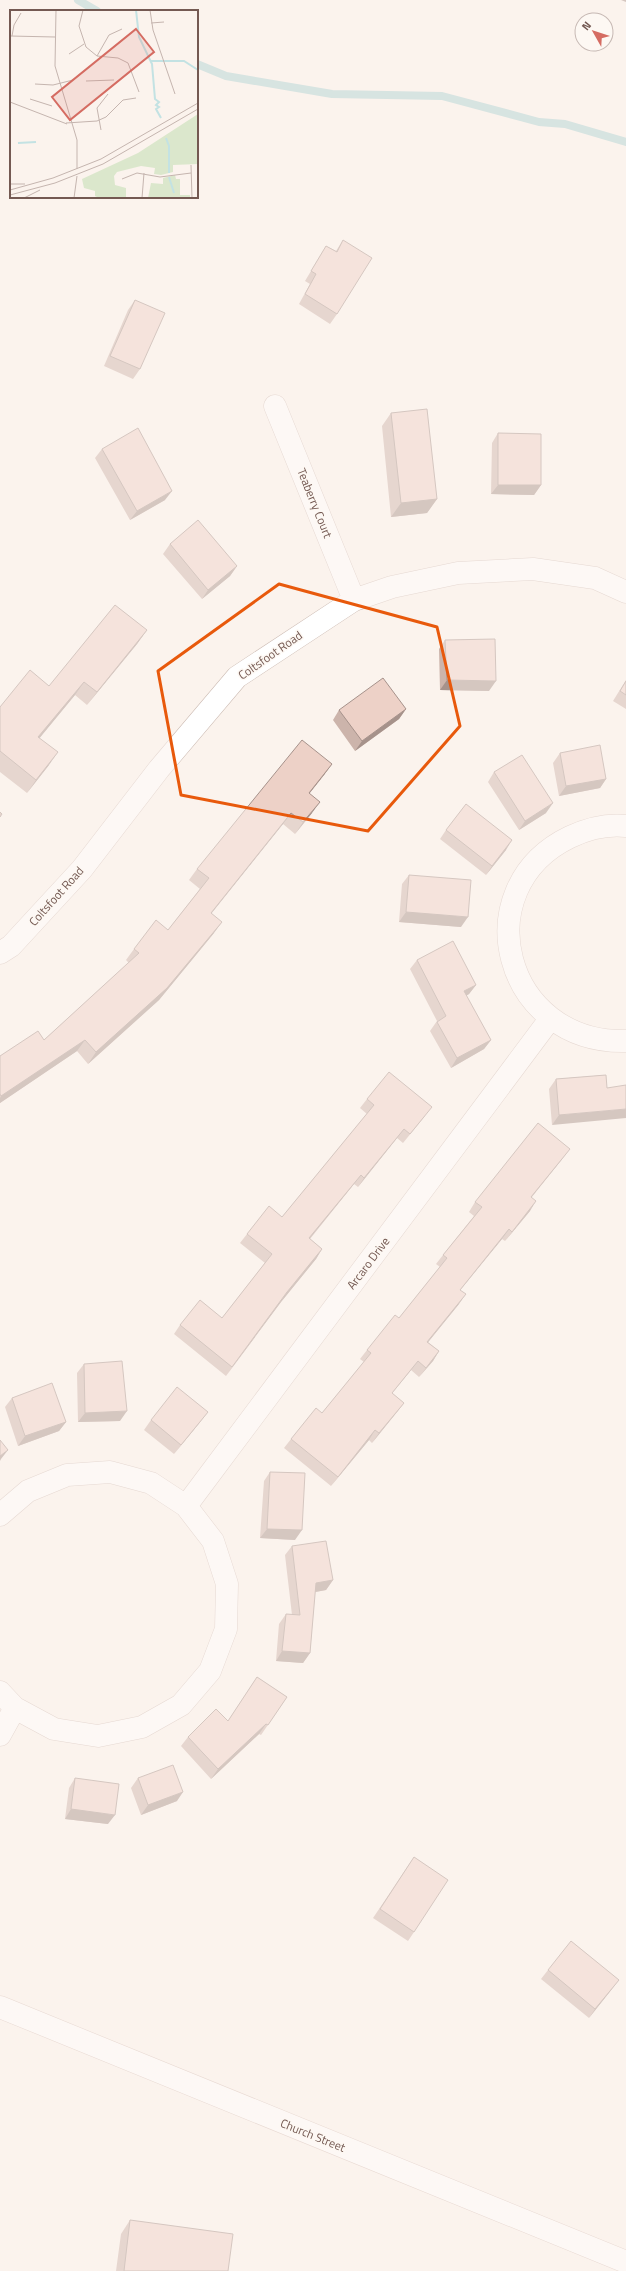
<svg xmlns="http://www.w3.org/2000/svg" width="626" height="2271" font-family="'Titillium Web',sans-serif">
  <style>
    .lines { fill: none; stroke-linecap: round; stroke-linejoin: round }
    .stream { stroke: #aad2d3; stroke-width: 8 }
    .street-casing { stroke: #ccbbb3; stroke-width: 23 }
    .secondary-casing { stroke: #d1bdb4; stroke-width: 23 }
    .street { stroke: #fff; stroke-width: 22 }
    .secondary { stroke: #fff; stroke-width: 22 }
    .wall { fill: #ccb4ab }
    .shaded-wall { fill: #a6928b }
    .building { fill: #edd1c7; stroke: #a6928b }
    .marked { fill: none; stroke: #e8590c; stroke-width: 3; stroke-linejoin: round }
    .labels { text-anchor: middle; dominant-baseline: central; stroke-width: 3; stroke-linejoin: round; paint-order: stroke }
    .street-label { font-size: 12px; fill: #745952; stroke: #fdf8f3 }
    .inset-river { fill: none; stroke: #c3e2e3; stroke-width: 2 }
    .inset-road { fill: none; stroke: #c5b5af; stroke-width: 1 }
    .view { fill: #d56c62; fill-opacity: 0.15; stroke: #d56c62; stroke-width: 2 }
    .inset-edge { fill: none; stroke: #745952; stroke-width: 2 }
  </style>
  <rect width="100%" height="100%" fill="#fbf3ed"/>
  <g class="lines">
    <path class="stream" d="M 78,0 L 97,11
      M 197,64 L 226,76 L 332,94 L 442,96 L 539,122 L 565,124 L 626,142"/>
    <defs>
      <path id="street" d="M 275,406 L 354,600
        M 626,826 C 607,824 587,829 570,837 C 464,888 503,1044 626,1041
        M 0,953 L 11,946 L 82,869 L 159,769 L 237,677 L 354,600 L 392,587 L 458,573 L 533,569 L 595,578 L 626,592
        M 186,1506 L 550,1019
        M 0,1515 L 28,1491 L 67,1475 L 110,1472 L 151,1483 L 186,1506 L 213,1541 L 227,1584 L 226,1629 L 210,1671 L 181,1705 L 142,1727 L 98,1736 L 54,1729 L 15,1708 L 0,1692
        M 0,1735 L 15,1708"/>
      <path id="secondary" d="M 0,2007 L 626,2262"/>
    </defs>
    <use href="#street" class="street-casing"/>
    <use href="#secondary" class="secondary-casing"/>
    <use href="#street" class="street"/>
    <use href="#secondary" class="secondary"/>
  </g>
  <path class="wall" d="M 343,240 L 337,314 L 330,324 L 299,304 L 310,284 L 305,281 L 326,246 L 336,251 Z
    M 135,300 L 140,369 L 133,379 L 104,366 L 128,310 Z
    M 391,413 L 437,499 L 427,513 L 391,517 L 382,426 Z
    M 498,433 L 541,485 L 534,495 L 491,494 L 492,443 Z
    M 102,449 L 165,500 L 130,520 L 95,458 Z
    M 170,544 L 237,566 L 230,576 L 202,599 L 163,554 Z
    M 147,630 L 137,644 L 87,705 L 75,695 L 39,738 L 49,765 L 27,793 L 0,772 L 0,707 L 49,686 Z
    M 445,640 L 489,691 L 440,690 L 439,649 Z
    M 626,680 L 626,709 L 613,701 Z
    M 406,709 L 399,719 L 355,751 L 333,720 L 339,710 Z
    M 560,753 L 606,779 L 600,788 L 559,796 L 553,763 Z
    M 332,764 L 324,775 L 309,794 L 312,813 L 295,834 L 283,824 L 211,913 L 214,933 L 159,1000 L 88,1064 L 77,1051 L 0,1103 L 0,1056 L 44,1040 L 129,963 L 126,960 L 134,949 L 168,930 L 200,889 L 189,880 L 197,869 Z
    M 494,772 L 546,813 L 519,830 L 488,782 Z
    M 446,830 L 506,850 L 486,875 L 440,839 Z
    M 409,875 L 461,927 L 399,922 L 402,884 Z
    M 417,960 L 476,985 L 469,994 L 466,996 L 491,1040 L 484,1049 L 451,1068 L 430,1031 L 437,1021 L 410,969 Z
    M 606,1075 L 552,1125 L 549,1089 L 556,1079 Z
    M 367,1099 L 425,1116 L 403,1143 L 397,1138 L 358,1187 L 354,1184 L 310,1239 L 322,1249 L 316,1259 L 281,1302 L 226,1376 L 174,1334 L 180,1325 L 222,1318 L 265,1263 L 240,1243 L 247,1234 L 282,1217 L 367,1114 L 360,1108 Z
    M 563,1158 L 532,1197 L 530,1211 L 505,1241 L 502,1239 L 460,1290 L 459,1304 L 428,1342 L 439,1351 L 433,1361 L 419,1377 L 411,1370 L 392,1393 L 404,1403 L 397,1412 L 372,1443 L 369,1440 L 331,1486 L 284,1448 L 291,1439 L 322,1413 L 364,1362 L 360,1359 L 367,1350 L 399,1318 L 440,1267 L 436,1264 L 443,1255 L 474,1216 L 469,1212 L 475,1202 Z
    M 84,1364 L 120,1421 L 78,1422 L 77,1373 Z
    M 12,1398 L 66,1422 L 59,1431 L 18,1446 L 5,1407 Z
    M 151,1420 L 201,1421 L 174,1454 L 144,1430 Z
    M 270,1472 L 295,1540 L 260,1538 L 264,1481 Z
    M 292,1546 L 333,1580 L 326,1590 L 315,1592 L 310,1653 L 303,1663 L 276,1661 L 279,1624 L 286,1614 L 292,1615 L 285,1555 Z
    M 257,1677 L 287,1697 L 261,1735 L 259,1734 L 211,1779 L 181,1746 L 188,1737 L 228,1721 Z
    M 75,1778 L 108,1824 L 65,1819 L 69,1788 Z
    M 138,1778 L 177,1801 L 141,1815 L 131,1788 Z
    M 414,1857 L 414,1932 L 408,1941 L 373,1918 Z
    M 548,1970 L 612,1989 L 589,2018 L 541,1979 Z
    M 130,2220 L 228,2271 L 116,2271 L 121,2234 Z"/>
  <path class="shaded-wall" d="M 621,0 L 626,0 L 626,2 Z
    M 498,485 L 541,485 L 534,495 L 491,494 Z
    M 172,491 L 165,500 L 130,520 L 137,511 Z
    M 437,499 L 427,513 L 391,517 L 401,503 Z
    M 237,566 L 230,576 L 202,599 L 208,590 Z
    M 147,630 L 137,644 L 87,705 L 97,692 Z
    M 447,680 L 496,681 L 489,691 L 440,690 Z
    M 84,682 L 75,695 L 29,751 L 38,737 Z
    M 406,709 L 399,719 L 355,751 L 362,741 Z
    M 58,752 L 49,765 L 27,793 L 36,780 Z
    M 332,764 L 324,775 L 301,804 L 309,793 Z
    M 606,779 L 600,788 L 559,796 L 566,786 Z
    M 320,802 L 312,813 L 295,834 L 303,822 Z
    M 553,803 L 546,813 L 519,830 L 525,821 Z
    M 291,813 L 283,824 L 203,924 L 211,913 Z
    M 512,840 L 506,850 L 486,875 L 492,866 Z
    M 406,912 L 468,917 L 461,927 L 399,922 Z
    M 222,922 L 214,933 L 159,1000 L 88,1064 L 96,1052 Z
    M 476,985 L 469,994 L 457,1001 L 464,991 Z
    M 85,1040 L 77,1051 L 0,1103 L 0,1098 L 1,1096 Z
    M 491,1040 L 484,1049 L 451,1068 L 457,1058 Z
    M 626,1109 L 626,1118 L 552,1125 L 559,1115 Z
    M 404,1129 L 397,1138 L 358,1187 L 364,1178 Z
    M 570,1149 L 563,1158 L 524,1206 L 531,1197 Z
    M 361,1175 L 354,1184 L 302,1248 L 309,1238 Z
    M 536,1201 L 530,1211 L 505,1241 L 512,1232 Z
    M 509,1229 L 502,1239 L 453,1299 L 460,1290 Z
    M 322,1249 L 316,1259 L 281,1302 L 226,1376 L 287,1292 Z
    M 466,1294 L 459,1304 L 421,1351 L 427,1342 Z
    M 439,1351 L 433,1361 L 419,1377 L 426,1368 Z
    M 418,1361 L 411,1370 L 385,1402 L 392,1393 Z
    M 404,1403 L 397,1412 L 372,1443 L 379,1433 Z
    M 127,1411 L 120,1421 L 78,1422 L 85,1413 Z
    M 208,1412 L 201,1421 L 174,1454 L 181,1445 Z
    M 66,1422 L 59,1431 L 18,1446 L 25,1436 Z
    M 375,1430 L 369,1440 L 331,1486 L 338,1477 Z
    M 8,1450 L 1,1459 L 0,1461 L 0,1456 Z
    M 267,1529 L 302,1530 L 295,1540 L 260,1538 Z
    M 333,1580 L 326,1590 L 310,1593 L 316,1583 Z
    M 282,1651 L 310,1653 L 303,1663 L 276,1661 Z
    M 266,1724 L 259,1734 L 211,1779 L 218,1769 Z
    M 183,1792 L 177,1801 L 141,1815 L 148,1805 Z
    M 71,1809 L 115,1815 L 108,1824 L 65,1819 Z
    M 619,1980 L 612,1989 L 589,2018 L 595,2009 Z"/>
  <path class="building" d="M 343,240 L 372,258 L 337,314 L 305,294 L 316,274 L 311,271 L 326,246 L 337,252 Z
    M 135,300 L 165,313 L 140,369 L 110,356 Z
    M 427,409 L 437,499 L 401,503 L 391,413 Z
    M 138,428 L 172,491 L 137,511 L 102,449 Z
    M 498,433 L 541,434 L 541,485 L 498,485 Z
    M 198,520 L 237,566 L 208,590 L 170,544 Z
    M 115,605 L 147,630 L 97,692 L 84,682 L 38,737 L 58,752 L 36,780 L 0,751 L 0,707 L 30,670 L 49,686 Z
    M 495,639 L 496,681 L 447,680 L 445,640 Z
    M 383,678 L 406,709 L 362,741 L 339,710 Z
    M 626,681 L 626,695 L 620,691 Z
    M 302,740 L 332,764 L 309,793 L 320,802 L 303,822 L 291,813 L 211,913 L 222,922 L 167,988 L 96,1052 L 85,1040 L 1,1096 L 0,1094 L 0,1056 L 38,1031 L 44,1040 L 139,953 L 134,949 L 156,920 L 168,930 L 209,878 L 197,869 Z
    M 600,745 L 606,779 L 566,786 L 560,753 Z
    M 522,755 L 553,803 L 525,821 L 494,772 Z
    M 466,804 L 512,840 L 492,866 L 446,830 Z
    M 0,812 L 2,814 L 0,817 Z
    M 409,875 L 471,880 L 468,917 L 406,912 Z
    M 453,941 L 476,985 L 464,991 L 491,1040 L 457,1058 L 437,1022 L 446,1016 L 417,960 Z
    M 389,1072 L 432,1107 L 410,1134 L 404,1129 L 364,1178 L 361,1175 L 309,1238 L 322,1249 L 287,1292 L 232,1367 L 180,1325 L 200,1300 L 222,1318 L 272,1254 L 247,1234 L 269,1206 L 282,1217 L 374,1105 L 367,1099 Z
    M 606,1075 L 607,1088 L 626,1085 L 626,1109 L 559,1115 L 556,1079 Z
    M 538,1123 L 570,1149 L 531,1197 L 536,1201 L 512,1232 L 509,1229 L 460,1290 L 466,1294 L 427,1342 L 439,1351 L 426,1368 L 418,1361 L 392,1393 L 404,1403 L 379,1433 L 375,1430 L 338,1477 L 291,1439 L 316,1408 L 322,1413 L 371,1353 L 367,1350 L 395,1315 L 399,1318 L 447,1258 L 443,1255 L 482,1207 L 475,1202 Z
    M 122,1361 L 127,1411 L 85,1413 L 84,1364 Z
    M 52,1383 L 66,1422 L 25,1436 L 12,1398 Z
    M 177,1387 L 208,1412 L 181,1445 L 151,1420 Z
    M 0,1440 L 8,1450 L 0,1456 Z
    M 270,1472 L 305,1473 L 302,1530 L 267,1529 Z
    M 326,1541 L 333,1580 L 316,1583 L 310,1653 L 282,1651 L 286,1614 L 300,1615 L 292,1546 Z
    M 257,1677 L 287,1697 L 268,1725 L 266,1724 L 218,1769 L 188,1737 L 216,1709 L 228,1721 Z
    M 173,1765 L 183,1792 L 148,1805 L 138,1778 Z
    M 75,1778 L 119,1784 L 115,1815 L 71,1809 Z
    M 414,1857 L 448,1880 L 414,1932 L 380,1909 Z
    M 571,1941 L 619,1980 L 595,2009 L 548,1970 Z
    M 130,2220 L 233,2234 L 228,2271 L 124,2271 Z"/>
  <path d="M0 0H626V2271H0ZM 279,584 L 437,627 L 460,726 L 368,831 L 181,795 L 158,671 Z" fill="#fbf3ed" fill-opacity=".55" fill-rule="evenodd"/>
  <path class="marked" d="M 279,584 L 437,627 L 460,726 L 368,831 L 181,795 L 158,671 Z"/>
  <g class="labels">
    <g class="street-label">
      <text transform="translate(315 503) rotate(68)">Teaberry Court</text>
      <text transform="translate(270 655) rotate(-35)">Coltsfoot Road</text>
      <text transform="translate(56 896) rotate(-48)">Coltsfoot Road</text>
      <text transform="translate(368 1263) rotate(-53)">Arcaro Drive</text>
      <text transform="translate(313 2135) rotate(22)">Church Street</text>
    </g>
  </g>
  <g transform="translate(10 10)">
    <rect width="188" height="188" fill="#fbf3ed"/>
    <path d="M 188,104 L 188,154 L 163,155 L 163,162 L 151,165 L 144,164 L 145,158 L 131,156 L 107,162 L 104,166 L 105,175 L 116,178 L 116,187 L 89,188 L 85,186 L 85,181 L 74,178 L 72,169 L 128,143 ZM 165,165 L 166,169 L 170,169 L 170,185 L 180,185 L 180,188 L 138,188 L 141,173 L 153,174 L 153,168 Z" fill="#dbe7cc"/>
    <path class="inset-river" d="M 126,0 L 129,27 L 142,54 L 145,89 L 149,92 L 146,95 L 149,97 L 146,99 L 151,108M 141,51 L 174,51 L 188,60M 156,128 L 159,136 L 159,163M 8,133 L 26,132M 159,167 L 164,183"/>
    <path class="inset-road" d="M 46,0 L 45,56 L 67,130 L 67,159M 73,0 L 69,16 L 76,37 L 87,46 L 108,48 L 118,53 L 129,82M 140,0 L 143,20 L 165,84M 141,13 L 154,12M 0,26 L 45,27M 2,26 L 4,15 L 11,3M 59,44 L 74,34M 87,46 L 99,25 L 112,19M 0,59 L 0,73M 76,71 L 104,70M 25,74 L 43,75 L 63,70M 20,89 L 42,96M 0,92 L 57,114M 56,113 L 87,111 L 96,107 L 113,90 L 126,88M 91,120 L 87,98 L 98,84M 181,155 L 182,188M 112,169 L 127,163 L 150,167 L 181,163M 0,174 L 15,174M 0,180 L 43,168 L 91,149 L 188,93M 0,185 L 45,173 L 93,154 L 188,99M 14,188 L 30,180M 64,188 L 67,166M 132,188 L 134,163"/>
    <path class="view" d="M 126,19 L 144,42 L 60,110 L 42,87 Z"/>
    <rect width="188" height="188" class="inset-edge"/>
  </g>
  <g transform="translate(594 32) rotate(309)"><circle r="19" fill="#fdf8f3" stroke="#c6b8b3"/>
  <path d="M0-3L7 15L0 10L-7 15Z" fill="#d56c62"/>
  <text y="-6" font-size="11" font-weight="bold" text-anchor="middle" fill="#745952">N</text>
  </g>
</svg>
